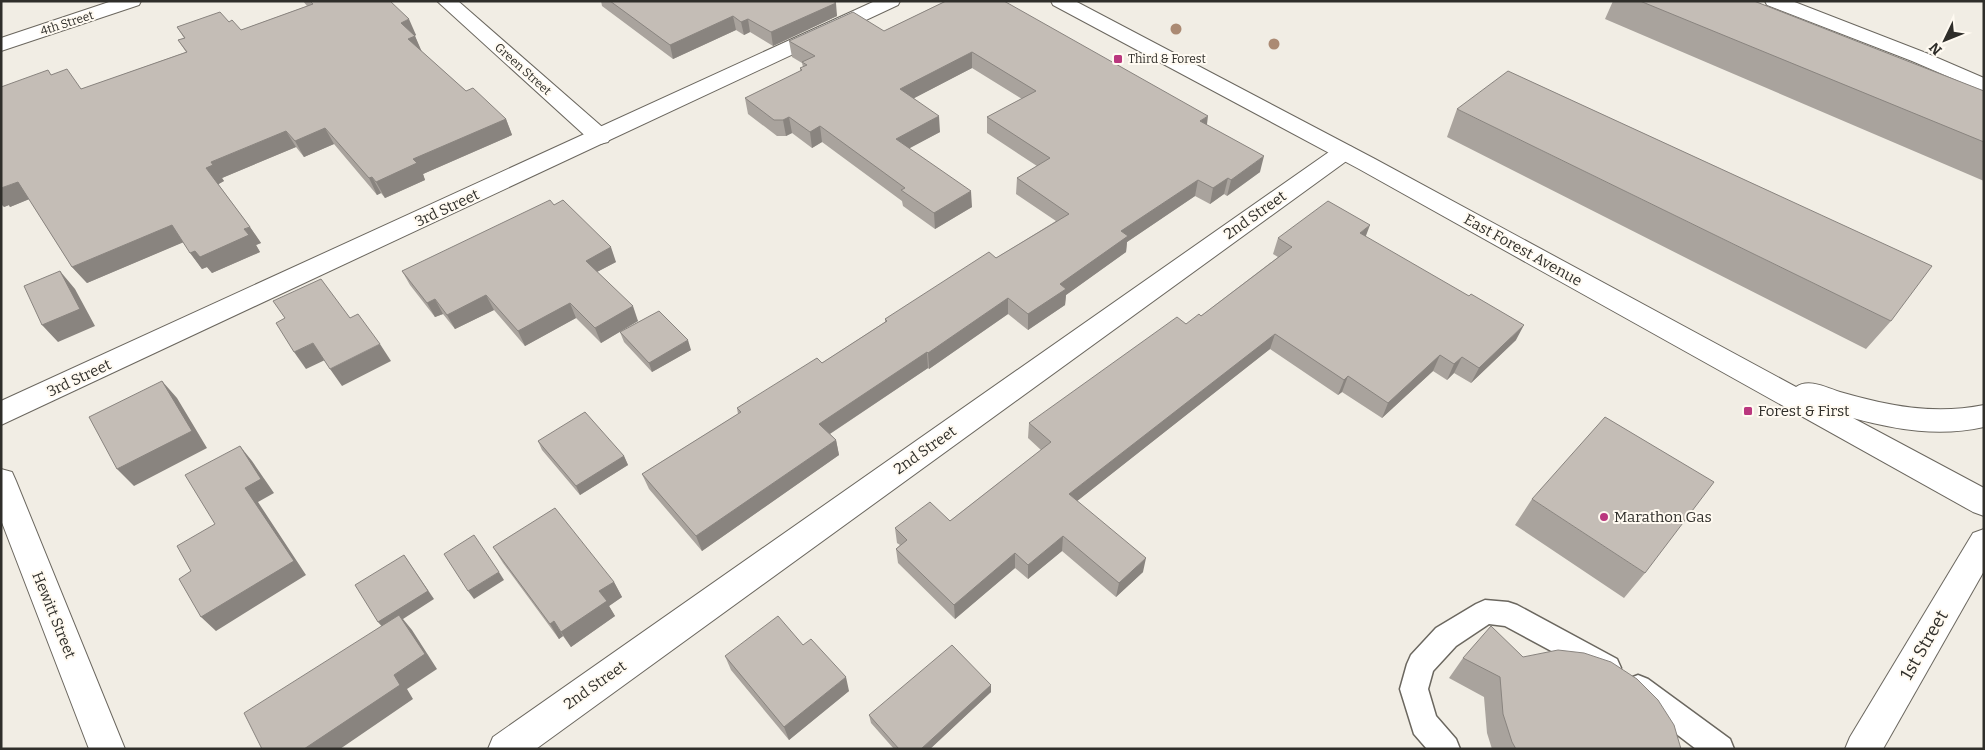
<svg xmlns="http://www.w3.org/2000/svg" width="1985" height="750" font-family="Bitter,serif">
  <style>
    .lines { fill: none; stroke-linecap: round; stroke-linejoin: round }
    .service-casing { stroke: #6b675f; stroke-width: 3 }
    .minor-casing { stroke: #6b675f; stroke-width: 2 }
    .tertiary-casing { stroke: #6b675f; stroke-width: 2 }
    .secondary-casing { stroke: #6b675f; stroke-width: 2 }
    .service { fill: #fff; fill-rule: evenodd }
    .minor { fill: #fff; fill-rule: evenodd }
    .tertiary { fill: #fff; fill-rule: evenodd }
    .secondary { fill: #fff; fill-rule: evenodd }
    .tree { fill: #ab8a73 }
    .wall { fill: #a9a39d }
    .shaded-wall { fill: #89847f }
    .building { fill: #c4bdb6; stroke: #89847f }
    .poi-dot { fill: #ba377e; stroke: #fffaf1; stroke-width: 2 }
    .labels { text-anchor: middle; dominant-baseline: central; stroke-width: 4; stroke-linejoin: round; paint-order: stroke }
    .far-street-label { font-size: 12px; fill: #2f2e2a; stroke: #fffaf1 }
    .far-poi-label { font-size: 12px; fill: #2f2e2a; stroke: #fffaf1; text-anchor: start }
    .street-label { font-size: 15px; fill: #2f2e2a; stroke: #fffaf1 }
    .poi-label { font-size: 15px; fill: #2f2e2a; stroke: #fffaf1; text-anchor: start }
    .near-street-label { font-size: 18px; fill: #2f2e2a; stroke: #fffaf1 }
  </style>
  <rect width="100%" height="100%" fill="#f1ede4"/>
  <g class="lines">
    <defs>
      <path id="service" d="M 1485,600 L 1508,602 L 1517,605 L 1617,659 L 1621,668 L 1617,677 L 1607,681 L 1505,626 L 1489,624 L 1456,646 L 1433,671 L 1428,689 L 1436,716 L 1456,739 L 1460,749 L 1427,749 L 1414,734 L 1400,689 L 1407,664 L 1411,655 L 1436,628 L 1476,604 Z
        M 1638,675 L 1648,679 L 1730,739 L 1734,749 L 1696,749 L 1628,697 L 1624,688 L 1628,679 Z"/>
      <path id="minor" d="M 112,1 L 141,1 L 139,5 L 1,51 L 1,38 Z
        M 437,1 L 458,1 L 608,132 L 611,137 L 608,142 L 600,144 L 592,142 Z
        M 1765,1 L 1792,1 L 1926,53 L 1984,78 L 1984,92 L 1912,61 L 1767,5 Z
        M 1344,145 L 1352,147 L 1355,152 L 1352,157 L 536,749 L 488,749 L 493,737 L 1336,147 Z
        M 1,469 L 12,472 L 16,481 L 125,749 L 89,749 L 1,520 Z"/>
      <path id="tertiary" d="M 875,1 L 900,1 L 898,5 L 1,425 L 1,401 Z
        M 1051,1 L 1075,1 L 1375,159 L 1796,387 C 1809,378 1827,388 1840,392 C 1888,406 1934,415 1984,405 L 1984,427 C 1939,437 1897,430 1853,418 L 1984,488 L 1984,516 L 1973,512 L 1359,169 L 1053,5 Z"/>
      <path id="secondary" d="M 1984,529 L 1984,571 L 1883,749 L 1845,749 L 1850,737 L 1973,533 Z"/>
    </defs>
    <use href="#service" class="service-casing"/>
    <use href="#minor" class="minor-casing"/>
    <use href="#tertiary" class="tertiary-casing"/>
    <use href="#secondary" class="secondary-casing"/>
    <use href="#service" class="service"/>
    <use href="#minor" class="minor"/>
    <use href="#tertiary" class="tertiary"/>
    <use href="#secondary" class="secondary"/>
  </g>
  <g class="tree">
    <circle cx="1176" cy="29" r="5.5"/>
    <circle cx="1274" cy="44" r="5.5"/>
  </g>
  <path class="wall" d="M 303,1 L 390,1 L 416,35 L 415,36 L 421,51 L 466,91 L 506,119 L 512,135 L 423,174 L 425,180 L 385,198 L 381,193 L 377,195 L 334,144 L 304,157 L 296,147 L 222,178 L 224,181 L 218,184 L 250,227 L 261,243 L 256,245 L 260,252 L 212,273 L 207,267 L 202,269 L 183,242 L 87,283 L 72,267 L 29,199 L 10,207 L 9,205 L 4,207 L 51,75 L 82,89 L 186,52 L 178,40 L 184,38 L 177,27 L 229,22 L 241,30 L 307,6 Z
    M 601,1 L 833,1 L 837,16 L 773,46 L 750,32 L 744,35 L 736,30 L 673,59 L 602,6 Z
    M 946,1 L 1207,125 L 1260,172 L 1227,196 L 1224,194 L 1210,204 L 1195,196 L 1127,242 L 1126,252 L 1066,295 L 1065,305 L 1028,330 L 1008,314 L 929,369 L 928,368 L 830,434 L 836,440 L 839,455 L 702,551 L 649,489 L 642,474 L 738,414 L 737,408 L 822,363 L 885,322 L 885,319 L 996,258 L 1056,221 L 1016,194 L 1017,178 L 1037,166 L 987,133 L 987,117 L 1022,99 L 972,68 L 914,98 L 940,132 L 909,148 L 972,207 L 935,229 L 903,206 L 902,201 L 822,142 L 812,148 L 792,133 L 786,136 L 777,136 L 748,114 L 745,98 L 800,71 L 800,68 L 803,67 L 802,63 L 792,57 L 789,41 L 884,31 Z
    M 1613,1 L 1754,1 L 1984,91 L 1984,181 L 1605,19 Z
    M 1457,109 L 1891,321 L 1866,349 L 1447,137 Z
    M 554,205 L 616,262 L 597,272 L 638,321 L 601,343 L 576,318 L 525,346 L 494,310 L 455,329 L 443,314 L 435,317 L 410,285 L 402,271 Z
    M 1366,237 L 1516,340 L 1471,383 L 1454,373 L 1447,380 L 1433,371 L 1382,418 L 1342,392 L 1338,395 L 1270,349 L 1077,501 L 1143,572 L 1116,597 L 1062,551 L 1028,579 L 1015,568 L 955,619 L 898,563 L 896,549 L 900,545 L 897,543 L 895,528 L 950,521 L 1041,450 L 1028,438 L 1029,423 L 1186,324 L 1201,316 L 1278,257 L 1273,254 L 1278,238 Z
    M 620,332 L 691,350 L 652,372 L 624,342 Z
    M 538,441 L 624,456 L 628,465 L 580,495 L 542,450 Z
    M 1532,499 L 1645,573 L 1624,598 L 1515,525 Z
    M 493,547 L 614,582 L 622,597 L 609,606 L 615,616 L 571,647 L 563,636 L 559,639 L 503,563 Z
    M 725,656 L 849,691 L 789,740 L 731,670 Z
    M 1523,657 L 1681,749 L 1492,749 L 1487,733 L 1484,697 L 1449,678 L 1463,658 Z
    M 991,685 L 991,692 L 930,749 L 894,749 L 871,723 L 869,715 Z"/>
  <path class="shaded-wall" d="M 836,3 L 837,16 L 773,46 L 771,32 Z
    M 733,16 L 736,30 L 673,59 L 670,45 Z
    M 409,19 L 416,35 L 408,38 L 401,23 Z
    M 748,19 L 750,32 L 744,35 L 741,22 Z
    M 415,36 L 422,52 L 408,39 Z
    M 972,52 L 972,68 L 901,105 L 900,89 Z
    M 939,116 L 940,132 L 897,155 L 896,139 Z
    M 1208,116 L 1206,132 L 1200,121 Z
    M 789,117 L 792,133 L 786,136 L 783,120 Z
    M 506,119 L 512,135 L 423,174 L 425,180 L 385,198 L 376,182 L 413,159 Z
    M 820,126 L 822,142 L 812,148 L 810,132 Z
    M 325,128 L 334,144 L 304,157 L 295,141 Z
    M 286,131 L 296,147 L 222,178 L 224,181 L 217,185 L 206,168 L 211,162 Z
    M 1264,156 L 1260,172 L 1227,196 L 1231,180 Z
    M 372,177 L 381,193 L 377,195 L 369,178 Z
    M 1228,178 L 1224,194 L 1210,204 L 1213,188 Z
    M 1198,180 L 1195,196 L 1127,242 L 1126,252 L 1066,295 L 1065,305 L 1028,330 L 1028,314 L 1060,284 L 1121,231 Z
    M 18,182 L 32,198 L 10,207 L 9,205 L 4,207 L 1,204 L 1,188 Z
    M 971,191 L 972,207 L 935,229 L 934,213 Z
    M 172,225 L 184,242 L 87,283 L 72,267 Z
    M 1370,225 L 1364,241 L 1360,233 Z
    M 250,227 L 261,243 L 256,245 L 260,252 L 212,273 L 207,267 L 202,269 L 190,253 Z
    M 611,247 L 616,262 L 591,275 L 586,261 Z
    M 60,271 L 75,289 L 95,326 L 58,342 L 42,325 Z
    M 486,295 L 494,310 L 455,329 L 447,315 Z
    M 1008,298 L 1008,314 L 929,369 L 928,353 Z
    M 435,299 L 443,314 L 435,317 L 427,303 Z
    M 570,303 L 576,318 L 525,346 L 518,331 Z
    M 633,306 L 638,321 L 601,343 L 595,328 Z
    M 1524,325 L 1516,340 L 1471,383 L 1479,368 Z
    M 1275,334 L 1270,349 L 1067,509 L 1069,494 Z
    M 688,340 L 691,350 L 652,372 L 649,363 Z
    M 313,343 L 325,360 L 306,369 L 294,352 Z
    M 380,344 L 391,361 L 342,386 L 330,369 Z
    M 927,352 L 928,368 L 822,439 L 819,424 Z
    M 1440,355 L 1433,371 L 1382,418 L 1388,403 Z
    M 1462,357 L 1454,373 L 1447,380 L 1454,364 Z
    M 1348,376 L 1342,392 L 1338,395 L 1344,380 Z
    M 162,381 L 177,398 L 207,448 L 134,486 L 117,469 Z
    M 836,440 L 839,455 L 702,551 L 696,536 Z
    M 240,446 L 252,461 L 274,493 L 258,502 L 306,575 L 216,631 L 201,617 L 245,488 Z
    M 624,456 L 628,465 L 580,495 L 576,486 Z
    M 1063,536 L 1062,551 L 1028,579 L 1028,565 Z
    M 1015,553 L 1015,568 L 955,619 L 954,605 Z
    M 404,555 L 434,599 L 403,619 L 412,630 L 437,669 L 407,689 L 413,699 L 340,749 L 304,749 L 394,675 L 385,630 L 378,622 Z
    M 1146,558 L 1143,572 L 1116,597 L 1119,583 Z
    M 499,572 L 504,580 L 474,599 L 468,591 Z
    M 614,582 L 622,597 L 609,606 L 615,616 L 571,647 L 561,632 L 599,591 Z
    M 554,621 L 563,636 L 559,639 L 550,624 Z
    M 846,677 L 849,691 L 789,740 L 784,727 Z
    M 991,685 L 991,692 L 930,749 L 921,749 Z"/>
  <path class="building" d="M 310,1 L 390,1 L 409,19 L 401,23 L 415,36 L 408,39 L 466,91 L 473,88 L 506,119 L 413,159 L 417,163 L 376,182 L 372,177 L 369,178 L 325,128 L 295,141 L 286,131 L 211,162 L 213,165 L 206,168 L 250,227 L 244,229 L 249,235 L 200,257 L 195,251 L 190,253 L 172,225 L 72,267 L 18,182 L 1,188 L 1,87 L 48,70 L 51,75 L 67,69 L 81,89 L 187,52 L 178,40 L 185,38 L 177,27 L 220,12 L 229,22 L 232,20 L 241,30 L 313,4 Z
    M 610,1 L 833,1 L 836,3 L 771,32 L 748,19 L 741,22 L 733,16 L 670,45 Z
    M 946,1 L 1004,1 L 1208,116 L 1200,121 L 1264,156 L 1231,180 L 1228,178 L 1213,188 L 1198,180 L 1121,231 L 1128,236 L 1060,284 L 1066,289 L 1028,314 L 1008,298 L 928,353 L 927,352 L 819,424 L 836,440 L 696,536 L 642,474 L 741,412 L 737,408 L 817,358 L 822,363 L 887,321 L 885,319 L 989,252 L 996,258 L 1069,214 L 1017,178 L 1050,158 L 987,117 L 1036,91 L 972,52 L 900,89 L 939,116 L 896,139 L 971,191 L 934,213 L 901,190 L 905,188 L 820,126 L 810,132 L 789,117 L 783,120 L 774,120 L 745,98 L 802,70 L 800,68 L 807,65 L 802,62 L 815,56 L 789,41 L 853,12 L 884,31 Z
    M 1640,1 L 1754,1 L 1984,91 L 1984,142 Z
    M 1508,71 L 1932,266 L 1891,321 L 1457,109 Z
    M 550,200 L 554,205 L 563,200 L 611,247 L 586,261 L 633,306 L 595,328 L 570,303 L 518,331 L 486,295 L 447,315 L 435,299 L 427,303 L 402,271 Z
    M 1328,201 L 1370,225 L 1360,233 L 1469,296 L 1471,294 L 1524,325 L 1479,368 L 1462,357 L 1454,364 L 1440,355 L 1388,403 L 1348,376 L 1344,380 L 1275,334 L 1069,494 L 1146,558 L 1119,583 L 1063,536 L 1028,565 L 1015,553 L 954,605 L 896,549 L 907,540 L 895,528 L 930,502 L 950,521 L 1051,442 L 1029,423 L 1177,317 L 1186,324 L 1199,314 L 1201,316 L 1292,247 L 1278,238 Z
    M 60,271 L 80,309 L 42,325 L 24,286 Z
    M 321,279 L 350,318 L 358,314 L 380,344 L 330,369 L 313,343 L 294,352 L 276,323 L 285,318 L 273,301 Z
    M 659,311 L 688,340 L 649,363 L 620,332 Z
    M 162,381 L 192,431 L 117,469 L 89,417 Z
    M 585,412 L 624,456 L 576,486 L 538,441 Z
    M 1605,417 L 1714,482 L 1645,573 L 1532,499 Z
    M 240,446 L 261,479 L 245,488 L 294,561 L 201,617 L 179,579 L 191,571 L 177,546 L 215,524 L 185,475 Z
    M 555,508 L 614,582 L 599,591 L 607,601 L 561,632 L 554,621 L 550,624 L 493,547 Z
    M 474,535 L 499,572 L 468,591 L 444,554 Z
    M 404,555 L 428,591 L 378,622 L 355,585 Z
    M 399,615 L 425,654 L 394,675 L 400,685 L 304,749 L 262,749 L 244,713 Z
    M 778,616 L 803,645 L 811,639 L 846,677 L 784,727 L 725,656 Z
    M 1491,626 L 1523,657 L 1558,650 L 1584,653 L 1611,662 L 1637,679 L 1658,700 L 1674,725 L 1681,749 L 1516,749 L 1512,742 L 1503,714 L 1500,677 L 1463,658 Z
    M 952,645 L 991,685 L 921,749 L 899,749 L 869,715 Z"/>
  <g class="poi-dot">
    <rect x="1113" y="54" width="10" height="10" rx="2.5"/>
    <rect x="1743" y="406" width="10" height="10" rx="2.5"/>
    <circle cx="1604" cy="517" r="5"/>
  </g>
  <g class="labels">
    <g class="far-street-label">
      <text transform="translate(67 23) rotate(-18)">4th Street</text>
      <text transform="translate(523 69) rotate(42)">Green Street</text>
    </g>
    <g class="far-poi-label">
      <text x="1128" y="59">Third &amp; Forest</text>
    </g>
    <g class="street-label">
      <text transform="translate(447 208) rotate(-25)">3rd Street</text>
      <text transform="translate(1255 215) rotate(-35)">2nd Street</text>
      <text transform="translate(1523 250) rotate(29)">East Forest Avenue</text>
      <text transform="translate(79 378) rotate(-25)">3rd Street</text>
      <text transform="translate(925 450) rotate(-35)">2nd Street</text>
      <text transform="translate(54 615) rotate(68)">Hewitt Street</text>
      <text transform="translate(595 685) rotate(-35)">2nd Street</text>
    </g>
    <g class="poi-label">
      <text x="1758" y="411">Forest &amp; First</text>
      <text x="1614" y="517">Marathon Gas</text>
    </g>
    <g class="near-street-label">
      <text transform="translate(1924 645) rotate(-60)">1st Street</text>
    </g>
  </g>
  <rect width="1985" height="750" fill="none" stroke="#2f2e2a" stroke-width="5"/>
  <g transform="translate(1945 40) rotate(227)" stroke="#fffaf1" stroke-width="4" paint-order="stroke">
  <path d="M0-4L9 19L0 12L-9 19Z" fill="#2f2e2a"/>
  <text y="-8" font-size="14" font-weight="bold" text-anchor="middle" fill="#2f2e2a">N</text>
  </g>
</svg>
